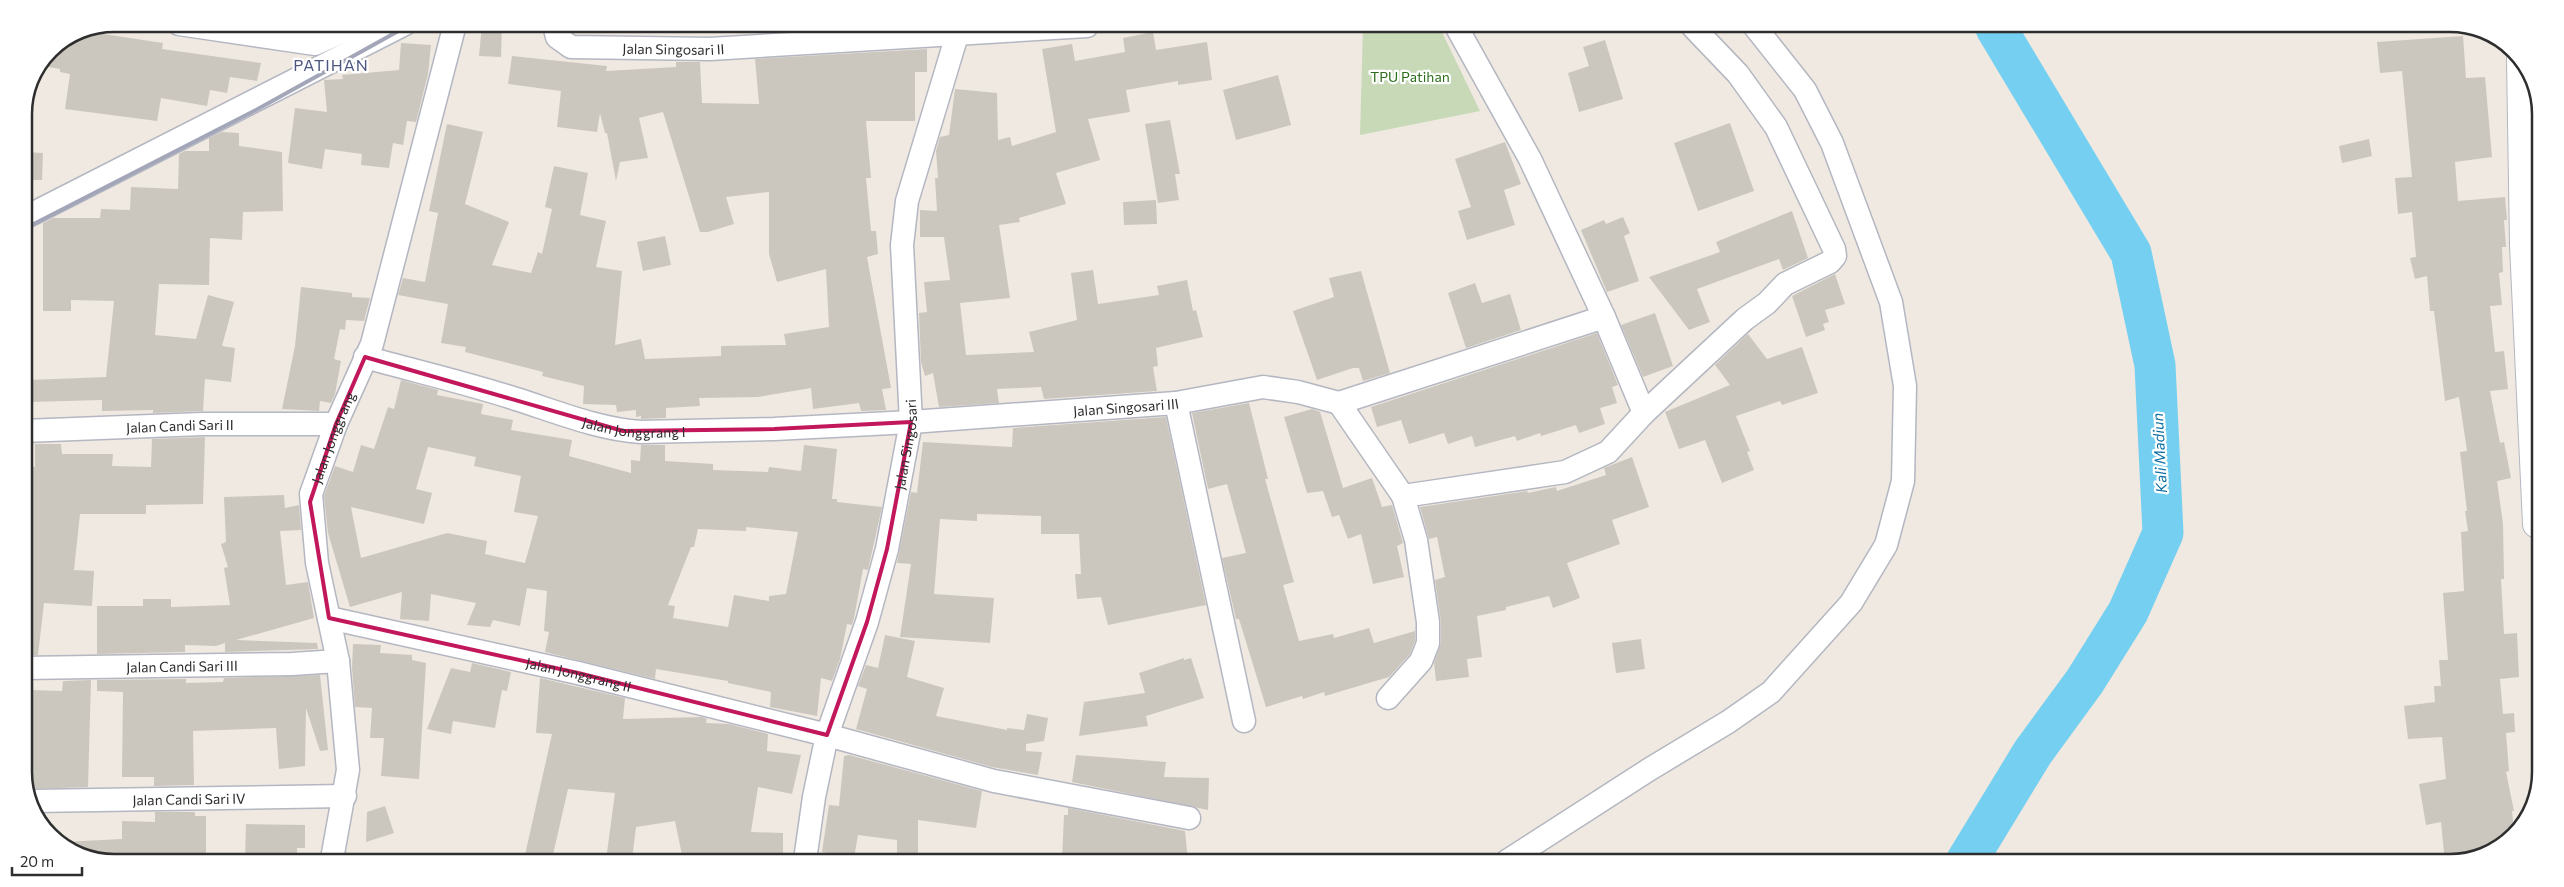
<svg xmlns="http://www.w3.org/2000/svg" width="2564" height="887" font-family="Commissioner,sans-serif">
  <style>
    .cemetery { fill: #c8d9b8 }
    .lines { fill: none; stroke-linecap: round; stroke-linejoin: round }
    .river { stroke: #75cff0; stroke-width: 41 }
    .building { fill: #cbc7bf; fill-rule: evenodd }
    .minor-casing { stroke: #b4b7c1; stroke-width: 25 }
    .tertiary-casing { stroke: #b4b7c1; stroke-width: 30 }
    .minor { stroke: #fff; stroke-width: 22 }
    .tertiary { stroke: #fff; stroke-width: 28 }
    .rail { stroke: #a3a6b8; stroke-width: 4 }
    .marked { fill: none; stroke: #c2185b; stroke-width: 4; stroke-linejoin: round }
    .labels { text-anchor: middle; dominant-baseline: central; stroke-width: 4.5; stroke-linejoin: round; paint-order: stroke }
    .street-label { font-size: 14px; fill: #2e2e2e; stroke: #fff }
    .park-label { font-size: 14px; fill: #2c6e1b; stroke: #fff }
    .water-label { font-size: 15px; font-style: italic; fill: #0d6fa3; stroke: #fff }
    .quarter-label { font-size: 16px; letter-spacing: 1px; fill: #4d5680; stroke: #fff }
    .rim { fill: none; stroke: #2e2e2e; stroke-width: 2.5 }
  </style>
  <rect width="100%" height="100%" fill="#efe9e1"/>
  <path class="cemetery" d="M 1363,26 L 1439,26 L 1480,111 L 1360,135 Z"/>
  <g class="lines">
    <path class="river" d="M 1966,862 L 2033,752 L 2085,681 L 2128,612 L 2163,533 L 2155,365 L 2131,253 L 1996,28"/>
  </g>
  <path class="building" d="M 482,24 L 502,25 L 501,57 L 479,56 Z
    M 752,25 L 883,25 L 753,33 Z
    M 98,27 L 97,33 L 163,43 L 162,49 L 261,63 L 257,81 L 230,77 L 227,93 L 210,90 L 207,106 L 161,98 L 157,121 L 65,109 L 70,74 L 60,72 L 60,69 L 43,66 L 51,50 L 80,31 Z
    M 1153,32 L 1156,50 L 1207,42 L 1212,80 L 1178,85 L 1178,81 L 1126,90 L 1130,112 L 1088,119 L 1100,160 L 1056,173 L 1066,204 L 1019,218 L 1020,222 L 999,225 L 1010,298 L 960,303 L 966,355 L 1034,352 L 1029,332 L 1077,320 L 1071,273 L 1093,270 L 1098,304 L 1159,295 L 1157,286 L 1187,280 L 1193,311 L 1196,310 L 1203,337 L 1156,348 L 1158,366 L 1153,367 L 1157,391 L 1044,399 L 1041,387 L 997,389 L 999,403 L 939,407 L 933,373 L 925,376 L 921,362 L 919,313 L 927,312 L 924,282 L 950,280 L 944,237 L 920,237 L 920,210 L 937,211 L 935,178 L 938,178 L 936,151 L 940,137 L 949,135 L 955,89 L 997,93 L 998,140 L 1010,137 L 1012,146 L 1056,132 L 1042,49 L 1072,44 L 1075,61 L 1125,52 L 1123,38 Z
    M 2463,36 L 2466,78 L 2485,77 L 2492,157 L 2455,162 L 2458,201 L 2505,197 L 2507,220 L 2504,220 L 2506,247 L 2502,247 L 2503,272 L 2499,273 L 2502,305 L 2490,306 L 2495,352 L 2504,351 L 2508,389 L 2490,391 L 2500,443 L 2504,442 L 2511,478 L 2497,481 L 2503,524 L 2504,579 L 2501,579 L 2504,634 L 2517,633 L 2519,677 L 2500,679 L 2503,714 L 2514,713 L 2515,732 L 2506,733 L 2509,771 L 2506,772 L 2514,811 L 2512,811 L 2514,831 L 2504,845 L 2445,863 L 2441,822 L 2426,825 L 2419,784 L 2446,779 L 2442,737 L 2408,739 L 2404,706 L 2435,702 L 2434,686 L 2441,686 L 2439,660 L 2448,660 L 2443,593 L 2464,591 L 2461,532 L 2468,531 L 2465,511 L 2467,511 L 2460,452 L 2467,451 L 2459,397 L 2445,401 L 2434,311 L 2430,311 L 2427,276 L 2415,279 L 2410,258 L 2416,257 L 2412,212 L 2398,214 L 2395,178 L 2412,177 L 2402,71 L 2380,73 L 2377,42 Z
    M 1605,40 L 1623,99 L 1579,112 L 1568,73 L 1589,66 L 1583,47 Z
    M 401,43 L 431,45 L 428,74 L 416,122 L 407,121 L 403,145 L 393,143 L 389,168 L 361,165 L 362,154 L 325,149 L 322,169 L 288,163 L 295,108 L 327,112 L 324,80 L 343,79 L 342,75 L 399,70 Z
    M 927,49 L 927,72 L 915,72 L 915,121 L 866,121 L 871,178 L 866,178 L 871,231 L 876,231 L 878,254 L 867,257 L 891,388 L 882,389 L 886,410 L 861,411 L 859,403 L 813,409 L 811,388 L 758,397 L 699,398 L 700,406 L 666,408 L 666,418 L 641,419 L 641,416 L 636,417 L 636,410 L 617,412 L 616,405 L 583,404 L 584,386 L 542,376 L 543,372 L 465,352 L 466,347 L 441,343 L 448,304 L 398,295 L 403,278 L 425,282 L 438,213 L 429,211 L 447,124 L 483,132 L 465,204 L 509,222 L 492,265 L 531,273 L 538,252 L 542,254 L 552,209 L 545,207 L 554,166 L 588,173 L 580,215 L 606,221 L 596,267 L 622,271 L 615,345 L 641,339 L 645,359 L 721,356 L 721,346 L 786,345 L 784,334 L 829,327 L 826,269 L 777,282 L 769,254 L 769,192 L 726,197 L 734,224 L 708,232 L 700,232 L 663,112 L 639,118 L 648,158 L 620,162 L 616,181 L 607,133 L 605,133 L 600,113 L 597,132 L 557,127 L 561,91 L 508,84 L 512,56 L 607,66 L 606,71 L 676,67 L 676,62 L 700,62 L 702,103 L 759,104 L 755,59 Z
    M 1278,75 L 1291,125 L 1236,140 L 1223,90 Z
    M 1170,120 L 1180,174 L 1175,174 L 1179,200 L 1158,203 L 1145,124 Z
    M 1730,123 L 1754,191 L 1698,211 L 1674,143 Z
    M 222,132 L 239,133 L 239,146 L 282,152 L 283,211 L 243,212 L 242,240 L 210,238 L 209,285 L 159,284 L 155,335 L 196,339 L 208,295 L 234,302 L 222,346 L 235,348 L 231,382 L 205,379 L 203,411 L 153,413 L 153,410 L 102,411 L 102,400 L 30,402 L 29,380 L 106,377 L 114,301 L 71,300 L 71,311 L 43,311 L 43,223 L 53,218 L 100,218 L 101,209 L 130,210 L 131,187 L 178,189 L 179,154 L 185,151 L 209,151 L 209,138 Z
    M 2369,139 L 2372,156 L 2342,163 L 2339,146 Z
    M 1505,142 L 1521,184 L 1504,190 L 1515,225 L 1467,240 L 1458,211 L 1471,207 L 1455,159 Z
    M 24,152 L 43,153 L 42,180 L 24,180 Z
    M 1156,200 L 1157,224 L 1124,225 L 1123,202 Z
    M 1792,211 L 1808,258 L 1783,270 L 1779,259 L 1697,289 L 1710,322 L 1689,330 L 1649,277 L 1720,252 L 1716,242 Z
    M 1623,217 L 1630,233 L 1624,236 L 1639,281 L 1607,292 L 1581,230 L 1604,220 L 1606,224 Z
    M 665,236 L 671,265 L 643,271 L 637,242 Z
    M 1361,271 L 1390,373 L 1363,381 L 1359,368 L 1353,368 L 1317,380 L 1293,311 L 1334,297 L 1329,278 Z
    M 1835,274 L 1845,304 L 1825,310 L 1829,322 L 1823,324 L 1825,330 L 1806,337 L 1792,296 Z
    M 1475,283 L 1482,303 L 1510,294 L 1521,330 L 1466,348 L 1448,293 Z
    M 301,287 L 352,293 L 352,297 L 370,298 L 364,321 L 346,320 L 345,330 L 340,329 L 334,359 L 341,361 L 335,394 L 331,403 L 320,401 L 319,411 L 282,409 L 295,346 Z
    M 1655,313 L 1673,366 L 1643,377 L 1621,325 Z
    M 1597,333 L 1618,385 L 1612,387 L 1617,403 L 1600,408 L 1605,424 L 1579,433 L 1576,425 L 1541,436 L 1540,433 L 1517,441 L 1515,436 L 1475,447 L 1472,436 L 1448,444 L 1444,433 L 1409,444 L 1401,420 L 1377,427 L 1371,407 Z
    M 1748,334 L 1767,359 L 1802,347 L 1818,393 L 1782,405 L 1780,401 L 1736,416 L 1750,451 L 1747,452 L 1754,470 L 1722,483 L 1705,440 L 1679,449 L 1665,412 L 1730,385 L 1715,365 Z
    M 401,380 L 438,390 L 437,395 L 483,404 L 481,414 L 513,420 L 511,430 L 572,440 L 569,456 L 631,473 L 631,460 L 640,461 L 641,445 L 665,445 L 665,461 L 713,464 L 713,470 L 768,472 L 769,467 L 801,471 L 804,445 L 837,449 L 832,499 L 837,499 L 837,502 L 882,507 L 868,570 L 863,569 L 854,618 L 852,625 L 847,624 L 840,659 L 832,681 L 821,678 L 817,716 L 770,707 L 771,692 L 728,683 L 728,681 L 656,669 L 655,679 L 545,652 L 549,632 L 544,631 L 547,591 L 527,588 L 520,626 L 493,620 L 490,627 L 467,625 L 476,603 L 431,594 L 429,621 L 400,619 L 402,592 L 350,607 L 328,533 L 324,496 L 335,466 L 353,472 L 361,445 L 374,449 L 388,407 L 394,409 ZM 428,447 L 476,457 L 474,466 L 521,476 L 514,512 L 538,516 L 525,563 L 485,554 L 487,541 L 447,533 L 361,558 L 351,507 L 424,524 L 432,493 L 416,489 ZM 746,527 L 798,532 L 786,594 L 769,596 L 769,601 L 734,595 L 728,627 L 673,618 L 675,606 L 668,605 L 691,547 L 694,547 L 698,529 L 746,531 Z
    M 1249,403 L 1268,479 L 1265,479 L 1294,582 L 1283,585 L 1299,641 L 1333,634 L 1334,638 L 1369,628 L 1374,643 L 1415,631 L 1415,641 L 1410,654 L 1389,677 L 1325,696 L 1324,692 L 1303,699 L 1302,696 L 1266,707 L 1239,619 L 1236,619 L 1222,558 L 1246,553 L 1227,484 L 1208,489 L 1192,413 Z
    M 1312,409 L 1320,412 L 1343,488 L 1372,478 L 1382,507 L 1392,505 L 1403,543 L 1397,546 L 1404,577 L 1373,584 L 1361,534 L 1348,539 L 1339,515 L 1332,517 L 1323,491 L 1307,493 L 1284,417 Z
    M 1166,417 L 1206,605 L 1108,625 L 1101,597 L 1077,599 L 1075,574 L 1081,574 L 1079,534 L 1041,534 L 1041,516 L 977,514 L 977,521 L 940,519 L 934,594 L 994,598 L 990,643 L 900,637 L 911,564 L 897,563 L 911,492 L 917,493 L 923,442 L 1012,447 L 1013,428 Z
    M 205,437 L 203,504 L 146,505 L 146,514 L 80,514 L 74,570 L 94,571 L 92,606 L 44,603 L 38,655 L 24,655 L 24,466 L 35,467 L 35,444 L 61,444 L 62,454 L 113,454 L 112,466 L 151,467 L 152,439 Z
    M 1632,457 L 1649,507 L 1612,520 L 1620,544 L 1567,563 L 1580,598 L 1553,608 L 1549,596 L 1506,607 L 1506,610 L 1477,616 L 1482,657 L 1467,659 L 1469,677 L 1436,681 L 1434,663 L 1441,643 L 1441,622 L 1435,580 L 1445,577 L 1437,537 L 1429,539 L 1420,507 L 1527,491 L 1528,493 L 1556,487 L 1557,491 L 1606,475 L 1604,468 Z
    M 284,495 L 285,508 L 299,505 L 301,530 L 280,531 L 286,585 L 308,582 L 314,618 L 236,640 L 317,643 L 318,649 L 225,652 L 225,643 L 216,646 L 185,645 L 185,652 L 97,654 L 97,606 L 143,606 L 143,599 L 171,599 L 171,607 L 230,605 L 224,568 L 228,567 L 221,544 L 226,542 L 224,497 Z
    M 885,635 L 915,641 L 907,677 L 944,688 L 936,716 L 1007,730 L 1007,728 L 1024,730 L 1027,714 L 1048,718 L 1044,741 L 1026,744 L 1026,751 L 1042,752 L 1038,775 L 992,767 L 856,729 L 867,689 L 858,686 L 866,665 L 878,668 Z
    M 1641,639 L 1645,669 L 1616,673 L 1612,643 Z
    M 353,644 L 381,645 L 380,653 L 412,655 L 412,660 L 426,663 L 419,779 L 381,776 L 384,738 L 370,738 L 372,708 L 355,707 L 352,668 Z
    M 1184,658 L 1184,660 L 1191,658 L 1204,698 L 1146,716 L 1148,726 L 1079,736 L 1084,702 L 1145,693 L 1139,673 Z
    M 472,663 L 511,672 L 507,691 L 502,690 L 495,728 L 453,721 L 451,734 L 427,729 L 451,668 L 470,672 Z
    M 320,675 L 328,750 L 320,751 L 306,708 L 305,766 L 279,769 L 276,728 L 193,731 L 194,785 L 154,786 L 154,777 L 122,777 L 123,692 L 97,691 L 97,680 L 186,679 L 186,683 L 223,682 L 224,678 Z
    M 540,678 L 625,698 L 623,719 L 702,717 L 707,719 L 706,723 L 729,724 L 768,734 L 767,751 L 801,755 L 792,794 L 758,787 L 751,832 L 783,833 L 783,860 L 683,860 L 675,821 L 636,827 L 632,860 L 606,860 L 615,793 L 568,789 L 552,859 L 525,855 L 552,734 L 536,733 Z
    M 91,680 L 88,787 L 29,789 L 31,690 L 62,691 L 63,681 Z
    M 849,755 L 982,791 L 976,828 L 918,820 L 918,860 L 897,860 L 897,840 L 858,835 L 854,858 L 822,852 L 829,805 L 839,806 L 844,756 Z
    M 1076,755 L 1166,762 L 1164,777 L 1209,778 L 1208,810 L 1072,782 Z
    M 385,806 L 394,833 L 366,842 L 367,812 Z
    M 1068,808 L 1185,831 L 1188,861 L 1062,860 L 1064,815 L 1068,815 Z
    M 155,812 L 195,812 L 195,816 L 206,816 L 206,859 L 86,859 L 63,842 L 122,839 L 122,821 L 155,822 Z
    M 246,824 L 305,825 L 305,848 L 297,848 L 297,859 L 245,859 Z"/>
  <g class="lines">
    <defs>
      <g id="minor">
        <path d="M 179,24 L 315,44 L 360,24"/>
        <path id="s1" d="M 554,25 L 557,37 L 571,47 L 710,49 L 1087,26"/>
        <path d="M 1456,26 L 1530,159 L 1604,317 L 1644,413"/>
        <path d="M 24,218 L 405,24"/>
        <path id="s2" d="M 365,357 C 415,371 467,383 516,399 C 557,412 598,429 641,432 L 774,429 L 911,422 L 1176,403 L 1263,387 L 1298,392 L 1339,403"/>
        <path d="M 1176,403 L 1244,721"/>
        <path d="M 1339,403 L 1403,496 L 1565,472 L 1608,452 L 1644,413 L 1745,319 L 1767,303 L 1785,284 L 1830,262 L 1835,256 L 1834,249 L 1776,127 L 1738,74 L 1693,27"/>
        <path d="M 1339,403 L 1604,317"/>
        <path id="s3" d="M 24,431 L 202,424 L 336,424"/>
        <path id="s4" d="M 329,618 L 578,673 L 827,735 L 994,781 L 1189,818"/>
        <path id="s5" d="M 24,668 L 292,664 L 338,661"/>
        <path d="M 1388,698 L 1421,661 L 1428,643 L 1428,622 L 1416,540 L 1403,496"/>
        <path id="s6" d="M 33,801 L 345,796"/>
        <path id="s7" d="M 332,859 L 348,770 L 338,661 L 317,563 L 311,494 L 336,424 L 372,344 L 455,24"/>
        <path id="s8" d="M 805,860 L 814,797 L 827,735 L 867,622 L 887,549 L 911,422 L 902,245 L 907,201 L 960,25"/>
        <path d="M 1507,861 L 1650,769 L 1728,722 L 1771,692 L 1851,603 L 1886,545 L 1903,481 L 1905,386 L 1891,302 L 1832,143 L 1805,90 L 1755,27"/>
      </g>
      <path id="tertiary" d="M 2521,59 L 2524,245 L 2537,524"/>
    </defs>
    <use href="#minor" class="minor-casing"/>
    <use href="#tertiary" class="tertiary-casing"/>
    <use href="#minor" class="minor"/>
    <use href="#tertiary" class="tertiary"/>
    <path class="rail" d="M 24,229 L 256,110 L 411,24"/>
  </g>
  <path class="marked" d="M 365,357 L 623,431 L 774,429 L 911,422 L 887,549 L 867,622 L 827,735 L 578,673 L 329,618 L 310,502 L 336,424 Z"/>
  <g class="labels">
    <g class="street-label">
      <text stroke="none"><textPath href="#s1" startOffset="132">Jalan Singosari II</textPath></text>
      <text stroke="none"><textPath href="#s2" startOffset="772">Jalan Singosari III</textPath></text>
      <text stroke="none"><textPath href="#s3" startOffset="156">Jalan Candi Sari II</textPath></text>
      <text stroke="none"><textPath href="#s2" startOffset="279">Jalan Jonggrang I</textPath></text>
      <text stroke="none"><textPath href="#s7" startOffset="430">Jalan Jonggrang</textPath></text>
      <text stroke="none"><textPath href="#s8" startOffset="429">Jalan Singosari</textPath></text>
      <text stroke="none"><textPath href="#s5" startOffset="158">Jalan Candi Sari III</textPath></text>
      <text stroke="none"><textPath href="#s4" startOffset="256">Jalan Jonggrang II</textPath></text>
      <text stroke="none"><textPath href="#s6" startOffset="156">Jalan Candi Sari IV</textPath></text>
    </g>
    <g class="park-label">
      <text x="1410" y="76">TPU Patihan</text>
    </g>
    <g class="water-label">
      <text transform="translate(2159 453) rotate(-93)">Kali Madiun</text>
    </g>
    <g class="quarter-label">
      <text x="331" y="64">PATIHAN</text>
    </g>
  </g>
  <path d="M0 0H2564V887H0ZM114 32H2450A82 82 0 0 1 2532 114V772A82 82 0 0 1 2450 854H114A82 82 0 0 1 32 772V114A82 82 0 0 1 114 32Z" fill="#fff" fill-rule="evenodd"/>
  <path class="rim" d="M114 32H2450A82 82 0 0 1 2532 114V772A82 82 0 0 1 2450 854H114A82 82 0 0 1 32 772V114A82 82 0 0 1 114 32Z"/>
  <path d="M12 867v8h70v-8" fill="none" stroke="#2e2e2e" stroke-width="2.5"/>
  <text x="20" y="867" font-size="15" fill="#2e2e2e" stroke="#ffffff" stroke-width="4" paint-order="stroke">20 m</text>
</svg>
